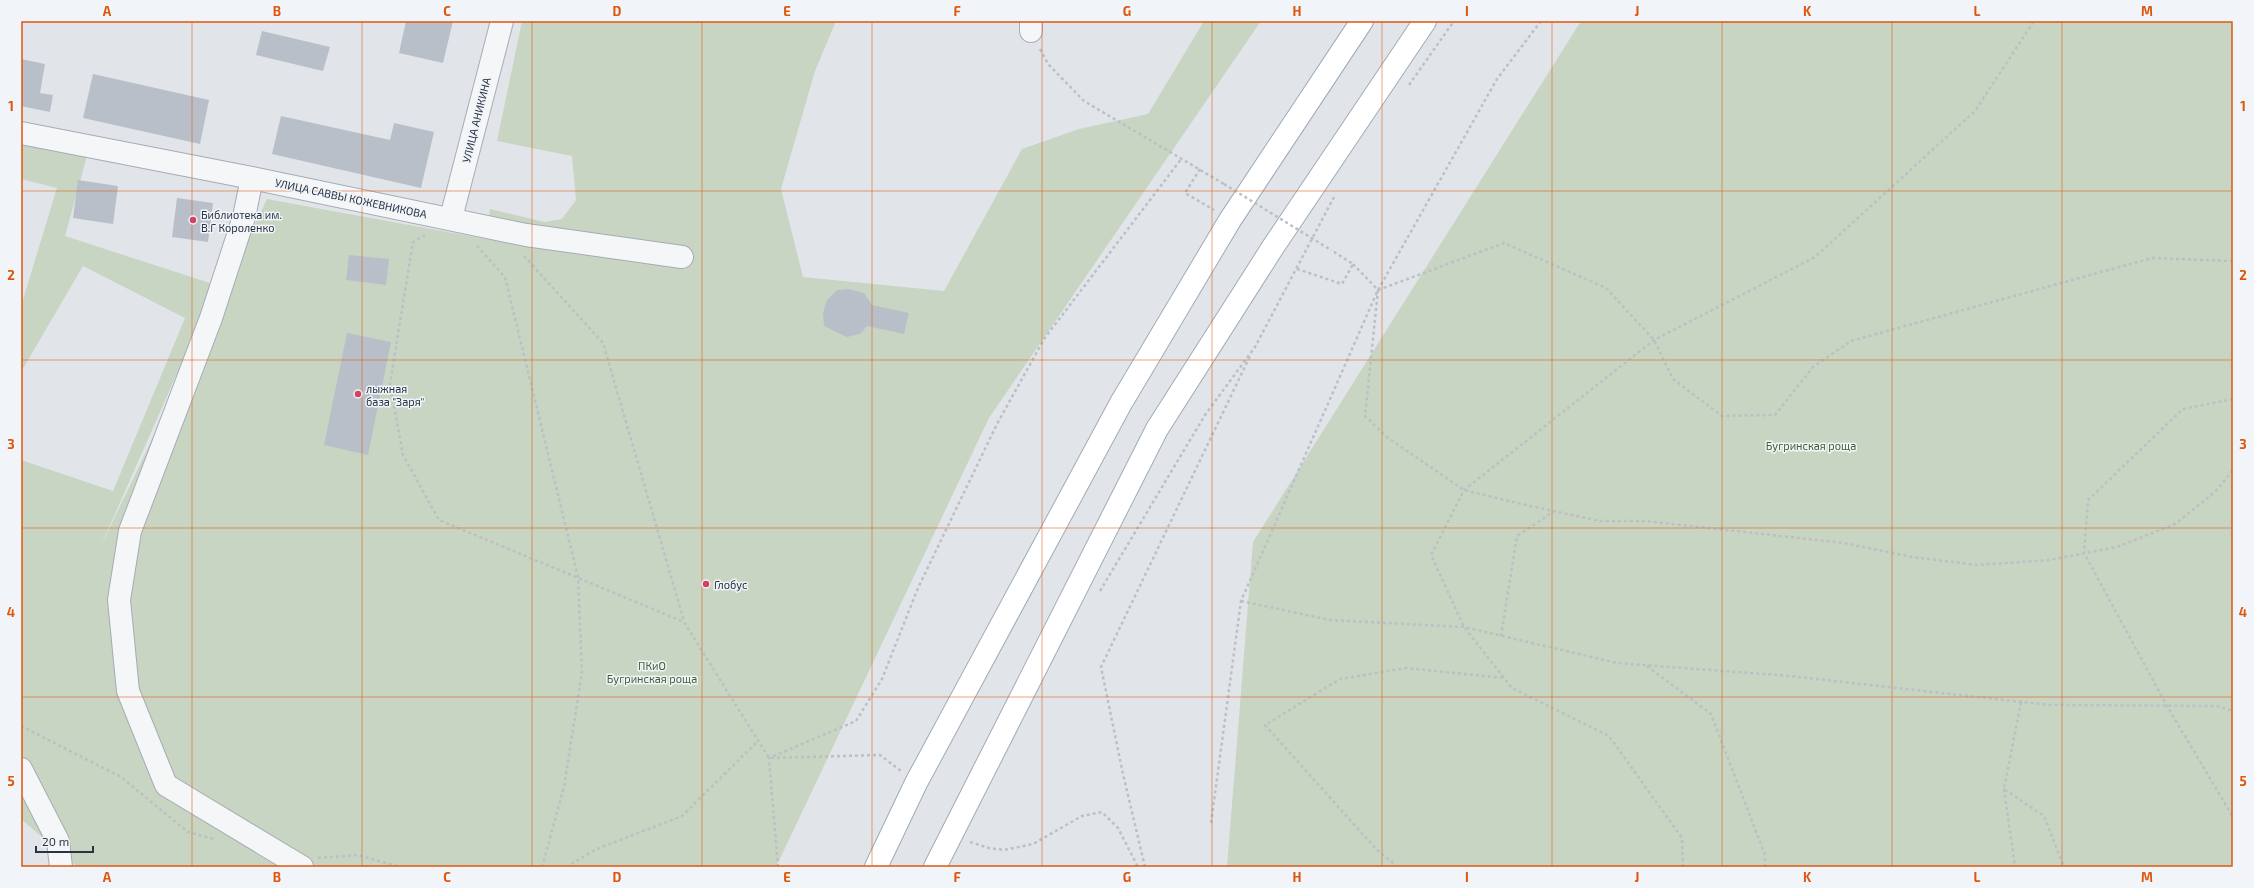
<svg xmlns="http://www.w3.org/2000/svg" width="2254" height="888" font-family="'Exo 2',sans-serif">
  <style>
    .green { fill: #c8d5c2 }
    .building { fill: #b8bfc8 }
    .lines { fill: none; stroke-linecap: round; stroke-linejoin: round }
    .minor-casing { stroke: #a6acb5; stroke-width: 24 }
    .major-casing { stroke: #a0abb7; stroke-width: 24 }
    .path { stroke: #bbc0c5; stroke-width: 2.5; stroke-dasharray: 3 3; stroke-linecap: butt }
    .minor { stroke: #f4f6f8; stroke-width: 22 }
    .major { stroke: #fff; stroke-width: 22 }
    .path-bridge { stroke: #bbc0c5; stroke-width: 2.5; stroke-dasharray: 3 3; stroke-linecap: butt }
    .grid { fill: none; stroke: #de570f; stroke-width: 1; stroke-opacity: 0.55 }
    .poi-dot { fill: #d44162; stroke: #f1f4f8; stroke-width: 1.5 }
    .labels { text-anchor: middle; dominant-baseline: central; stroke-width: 3; stroke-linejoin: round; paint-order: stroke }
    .street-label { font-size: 11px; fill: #293443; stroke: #f1f4f8 }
    .poi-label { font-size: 11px; fill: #293443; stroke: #f1f4f8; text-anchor: start }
    .park-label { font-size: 11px; fill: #405f35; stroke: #f1f4f8 }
    .neatline { fill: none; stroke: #de570f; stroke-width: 1.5 }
    .grid-label { font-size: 13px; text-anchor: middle; font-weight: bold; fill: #de570f }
  </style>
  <rect width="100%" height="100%" fill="#e1e5ea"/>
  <path class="green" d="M 522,21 L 836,21 L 815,71 L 781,189 L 803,277 L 944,291 L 1022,149 L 1079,129 L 1148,114 L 1204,21 L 1261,21 L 989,418 L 776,867 L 77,867 L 21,819 L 21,460 L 113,491 L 185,318 L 83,266 L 21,372 L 21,306 L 57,188 L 21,179 L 21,143 L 87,156 L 65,236 L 216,285 L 100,548 L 267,199 L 486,239 L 490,209 L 545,222 L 562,219 L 576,200 L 572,156 L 497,141 Z
    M 1581,21 L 2233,21 L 2233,867 L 1227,867 L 1253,542 Z"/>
  <path class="building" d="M 406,21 L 453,21 L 443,63 L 399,53 Z
    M 262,31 L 330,47 L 323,71 L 256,55 Z
    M 21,59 L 45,64 L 40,93 L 53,95 L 50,112 L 21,106 Z
    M 93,74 L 209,100 L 200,144 L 83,118 Z
    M 281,116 L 390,140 L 394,123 L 434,132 L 421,188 L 272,154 Z
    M 78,180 L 118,186 L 113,224 L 73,218 Z
    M 177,198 L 213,203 L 208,242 L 172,237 Z
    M 349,255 L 389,259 L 386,285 L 346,280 Z
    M 849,289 L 864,293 L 872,305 L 909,313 L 904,334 L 867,326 L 860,334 L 847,337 L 824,326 L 823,313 L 827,300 L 837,290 Z
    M 347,333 L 391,342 L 368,455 L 324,445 Z"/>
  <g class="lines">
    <defs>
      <path id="minor" d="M 1031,21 L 1031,31
        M 21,133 L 252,178 L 526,235 L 682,257
        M 252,178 L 244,217 L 211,318 L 130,531 L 119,600 L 128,691 L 166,785 L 302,867
        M 451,218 L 502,21
        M 21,769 L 58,841 L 61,867"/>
      <path id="major" d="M 876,867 L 916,783 L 1121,403 L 1230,220 L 1362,21
        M 935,867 L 1157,429 L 1273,247 L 1425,21"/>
    </defs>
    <use href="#minor" class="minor-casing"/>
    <use href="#major" class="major-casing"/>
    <path class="path" d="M 1040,49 L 1048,64 L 1084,101 L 1224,184
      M 1409,85 L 1454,21
      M 1200,169 L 1185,193 L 1214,210
      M 425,235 L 413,242 L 390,384 L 403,455 L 439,520 L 684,622 L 769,758 L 880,755 L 901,771
      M 477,246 L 505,277 L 578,577 L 582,672 L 564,787 L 542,867
      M 524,256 L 603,343 L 684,621
      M 1353,264 L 1378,290 L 1365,416 L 1388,438 L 1464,490 L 1530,506 L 1600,521 L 1645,521 L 1844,543 L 1912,557 L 1977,565 L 2049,560 L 2117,547 L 2175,524 L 2215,492 L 2233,470
      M 1297,269 L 1342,284 L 1353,264 L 1331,250
      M 1378,290 L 1504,243 L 1606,288 L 1654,340 L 1673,379 L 1722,416 L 1775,415 L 1813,367 L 1851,341 L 2152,258 L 2233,261
      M 2233,399 L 2183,409 L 2088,500 L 2084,553 L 2167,706 L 2233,817
      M 1100,591 L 1205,415 L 1255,347 L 1334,197
      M 1241,601 L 1330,620 L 1464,627 L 1617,663 L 1790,676 L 2049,705 L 2217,706 L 2233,711
      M 1501,636 L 1517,536 L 1553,512
      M 1647,666 L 1711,714 L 1765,855 L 1765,867
      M 2021,702 L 2004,789 L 2044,816 L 2064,867
      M 21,726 L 121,777 L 188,832 L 214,839
      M 2004,789 L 2015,867
      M 1211,823 L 1241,601 L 1378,290 L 1497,79 L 1541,21
      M 970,842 L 989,848 L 1004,850 L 1033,844 L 1082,816 L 1102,812 L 1118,828 L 1138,867
      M 318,858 L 358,855 L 400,867
      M 566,867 L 597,849 L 682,816 L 758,741
      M 778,867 L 769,758 L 856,721 L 882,679 L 918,588 L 997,424 L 1044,339 L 1182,158
      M 1145,867 L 1123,774 L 1101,667 L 1251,354
      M 1398,867 L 1375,848 L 1265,725 L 1340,679 L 1406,668 L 1504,678
      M 1683,867 L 1682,838 L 1609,736 L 1512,688 L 1464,627 L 1431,555 L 1464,490 L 1654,340 L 1815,257 L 1975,111 L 2034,21"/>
    <use href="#minor" class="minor"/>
    <use href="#major" class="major"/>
    <path class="path-bridge" d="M 1224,184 L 1331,250"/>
  </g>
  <path class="grid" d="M 192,21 L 192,867M 362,21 L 362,867M 532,21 L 532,867M 702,21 L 702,867M 872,21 L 872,867M 1042,21 L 1042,867M 1212,21 L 1212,867M 1382,21 L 1382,867M 1552,21 L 1552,867M 1722,21 L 1722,867M 1892,21 L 1892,867M 2062,21 L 2062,867M 21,191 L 2233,191M 21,360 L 2233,360M 21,528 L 2233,528M 21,697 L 2233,697"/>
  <g class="poi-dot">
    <circle cx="193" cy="220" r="4"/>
    <circle cx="358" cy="394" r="4"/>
    <circle cx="706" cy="584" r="4"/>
  </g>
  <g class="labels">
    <g class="street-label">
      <text transform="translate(476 120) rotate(-76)">УЛИЦА АНИКИНА</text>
      <text transform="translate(351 198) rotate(12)">УЛИЦА САВВЫ КОЖЕВНИКОВА</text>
    </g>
    <g class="poi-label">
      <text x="201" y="214">Библиотека им.<tspan x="201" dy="13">В.Г Короленко</tspan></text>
      <text x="366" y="388">лыжная<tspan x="366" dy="13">база "Заря"</tspan></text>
      <text x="714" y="584">Глобус</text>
    </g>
    <g class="park-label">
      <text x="1811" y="445">Бугринская роща</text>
      <text x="652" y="665">ПКиО<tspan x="652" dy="13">Бугринская роща</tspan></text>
    </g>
  </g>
  <rect width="2254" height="888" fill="none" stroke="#f1f4f8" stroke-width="44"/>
  <path d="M36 846v6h57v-6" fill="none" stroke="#293443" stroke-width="2"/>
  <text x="42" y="846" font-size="12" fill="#293443" stroke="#f1f4f8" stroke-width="3" paint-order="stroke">20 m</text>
  <rect x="22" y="22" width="2210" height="844" class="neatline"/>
  <g class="grid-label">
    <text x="107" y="16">A</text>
    <text x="277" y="16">B</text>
    <text x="447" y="16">C</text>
    <text x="617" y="16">D</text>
    <text x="787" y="16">E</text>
    <text x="957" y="16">F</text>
    <text x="1127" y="16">G</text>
    <text x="1297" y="16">H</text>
    <text x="1467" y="16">I</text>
    <text x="1637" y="16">J</text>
    <text x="1807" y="16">K</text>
    <text x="1977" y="16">L</text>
    <text x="2147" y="16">M</text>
    <text x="11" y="111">1</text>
    <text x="2243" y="111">1</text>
    <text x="11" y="280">2</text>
    <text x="2243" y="280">2</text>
    <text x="11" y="449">3</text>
    <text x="2243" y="449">3</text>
    <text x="11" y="617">4</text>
    <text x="2243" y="617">4</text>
    <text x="11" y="786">5</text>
    <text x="2243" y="786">5</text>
    <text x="107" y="882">A</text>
    <text x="277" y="882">B</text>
    <text x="447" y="882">C</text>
    <text x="617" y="882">D</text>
    <text x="787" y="882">E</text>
    <text x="957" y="882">F</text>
    <text x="1127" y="882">G</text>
    <text x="1297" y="882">H</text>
    <text x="1467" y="882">I</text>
    <text x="1637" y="882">J</text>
    <text x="1807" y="882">K</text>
    <text x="1977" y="882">L</text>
    <text x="2147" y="882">M</text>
  </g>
</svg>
